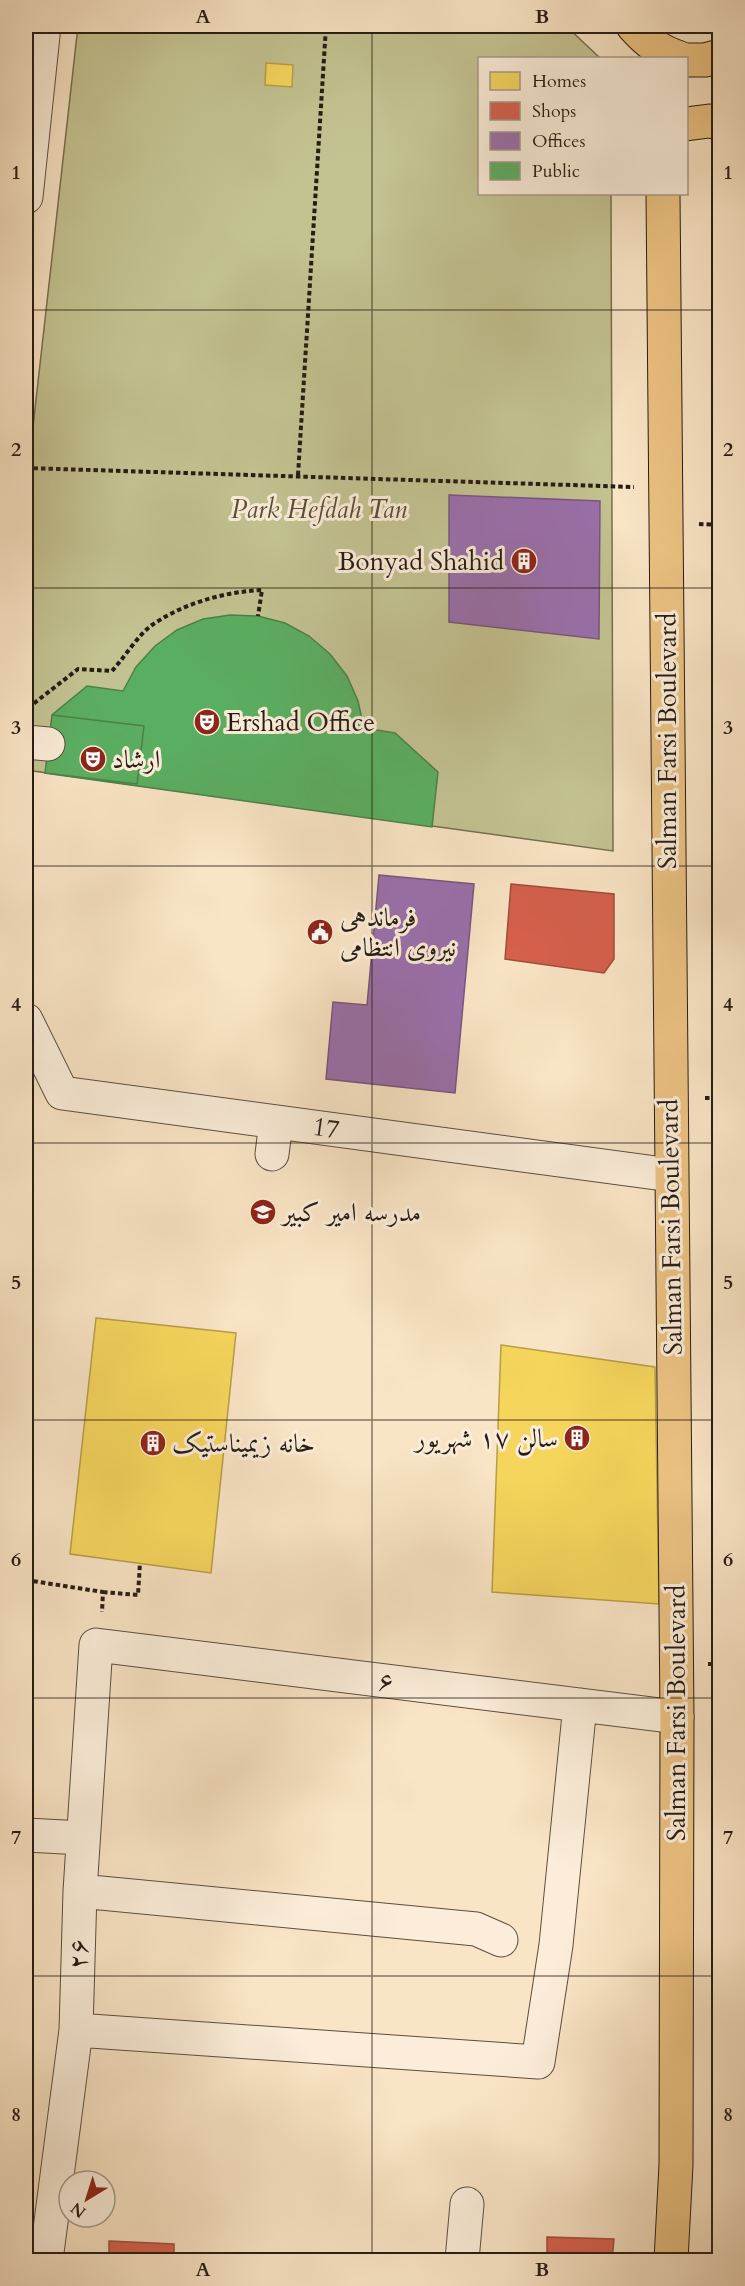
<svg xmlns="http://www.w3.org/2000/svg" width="745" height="2286" font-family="Cardo,Amiri,serif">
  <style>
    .green { fill: #c3c291; stroke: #756f52; stroke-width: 1.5 }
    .homes { fill: #f6d55c; stroke: #b89e46; stroke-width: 1.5 }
    .shops { fill: #d6604d; stroke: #a24c3c; stroke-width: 1.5 }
    .offices { fill: #9970ab; stroke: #77577e; stroke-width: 1.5 }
    .public { fill: #5aae61; stroke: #4b824a; stroke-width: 1.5 }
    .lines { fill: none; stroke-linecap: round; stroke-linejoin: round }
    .minor-casing { stroke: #5c4e40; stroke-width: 35 }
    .major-casing { stroke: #271c14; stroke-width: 35 }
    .path { stroke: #271c14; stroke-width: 4; stroke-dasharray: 4.5 3; stroke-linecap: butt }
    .minor { stroke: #fbedd9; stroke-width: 33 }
    .major { stroke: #ecc282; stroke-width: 33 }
    .grid { fill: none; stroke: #271c14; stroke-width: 1.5; stroke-opacity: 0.55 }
    .labels { text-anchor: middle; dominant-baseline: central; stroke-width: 6; stroke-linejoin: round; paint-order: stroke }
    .park-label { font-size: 26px; font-style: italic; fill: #564e3a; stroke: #fbedd9 }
    .poi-label { font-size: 26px; fill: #271c14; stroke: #fbedd9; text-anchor: start }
    .street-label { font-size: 26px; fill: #271c14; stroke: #fbedd9 }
    .neatline { fill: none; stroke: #271c14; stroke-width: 2 }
    .grid-label { font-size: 20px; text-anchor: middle; font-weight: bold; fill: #271c14 }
  </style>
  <rect width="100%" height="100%" fill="#f9e4c5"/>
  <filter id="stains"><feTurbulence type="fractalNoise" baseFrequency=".00333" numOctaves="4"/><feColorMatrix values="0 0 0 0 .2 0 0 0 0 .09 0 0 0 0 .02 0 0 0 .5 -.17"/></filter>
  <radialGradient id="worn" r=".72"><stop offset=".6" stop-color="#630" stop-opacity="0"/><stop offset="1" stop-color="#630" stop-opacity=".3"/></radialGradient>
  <path class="green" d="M 78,26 L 566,26 L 600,58 L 480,58 L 480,194 L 611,194 L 613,851 L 26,770 L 26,489 Z"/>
  <path class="homes" d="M 266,63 L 293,65 L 292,87 L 265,85 Z
    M 96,1318 L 236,1333 L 211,1573 L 70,1554 Z
    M 501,1345 L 655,1367 L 659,1604 L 492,1592 Z"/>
  <path class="shops" d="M 511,884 L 614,894 L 614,959 L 604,973 L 505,959 Z
    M 547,2237 L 614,2239 L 612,2260 L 547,2260 Z
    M 109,2241 L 174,2244 L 174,2260 L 109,2260 Z"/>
  <path class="offices" d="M 449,495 L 600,501 L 599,639 L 449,622 Z
    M 379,875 L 474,884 L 455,1093 L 326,1079 L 333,1002 L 367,1005 Z"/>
  <path class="public" d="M 230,615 L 258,616 L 285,623 L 309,636 L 330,654 L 347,676 L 358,701 L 364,728 L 395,733 L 438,772 L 432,827 L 45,773 L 52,715 L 87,686 L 123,691 L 136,667 L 155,646 L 177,630 L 203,619 Z
    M 52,715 L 144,726 L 137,784 L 45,773 Z"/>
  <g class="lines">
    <defs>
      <path id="minor" d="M 26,197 L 44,26
        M 26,742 L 48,744
        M 26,1020 L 62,1093 L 671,1175
        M 272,1154 L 276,1122
        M 26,1835 L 83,1838
        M 80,1891 L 476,1929 L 501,1940
        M 76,2030 L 538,2062 L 556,1945 L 580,1705
        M 46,2260 L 76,2030 L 80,1891 L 96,1645 L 677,1717
        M 462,2260 L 467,2204"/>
      <path id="major" d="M 633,26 C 647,42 659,51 680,58
        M 686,60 L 705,60 L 720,56
        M 686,124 L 709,121 L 720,123
        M 663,194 L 677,1717 L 676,2165 L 671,2260"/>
    </defs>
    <use href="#minor" class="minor-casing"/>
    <use href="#major" class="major-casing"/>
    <path class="path" d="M 26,468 L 634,487
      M 298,475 L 326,26
      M 699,524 L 720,525
      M 28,708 L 78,669 L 112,671 C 124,658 138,635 152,625 C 184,603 224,592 262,590 L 258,616
      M 705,1098 L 720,1098
      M 26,1580 L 103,1592 L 102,1612
      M 103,1592 L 138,1595 L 140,1563
      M 708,1664 L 720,1664"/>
    <use href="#minor" class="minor"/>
    <use href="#major" class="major"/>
  </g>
  <path class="grid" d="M 372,26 L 372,2260M 26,310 L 720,310M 26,588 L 720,588M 26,866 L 720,866M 26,1143 L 720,1143M 26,1420 L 720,1420M 26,1698 L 720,1698M 26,1976 L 720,1976"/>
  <defs>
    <symbol id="building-disc" viewBox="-11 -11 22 22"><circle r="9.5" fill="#8f2418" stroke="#fbedd9"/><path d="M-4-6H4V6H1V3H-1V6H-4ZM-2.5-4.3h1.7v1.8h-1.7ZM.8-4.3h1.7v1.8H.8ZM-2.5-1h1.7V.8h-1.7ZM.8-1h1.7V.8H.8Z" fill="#fff"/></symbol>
    <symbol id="theatre-disc" viewBox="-11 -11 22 22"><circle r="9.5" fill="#8f2418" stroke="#fbedd9"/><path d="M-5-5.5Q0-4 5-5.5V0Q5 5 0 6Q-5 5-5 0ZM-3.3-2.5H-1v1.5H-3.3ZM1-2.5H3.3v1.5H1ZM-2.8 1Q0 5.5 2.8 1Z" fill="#fff"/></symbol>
    <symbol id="civic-disc" viewBox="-11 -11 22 22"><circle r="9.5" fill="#8f2418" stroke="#fbedd9"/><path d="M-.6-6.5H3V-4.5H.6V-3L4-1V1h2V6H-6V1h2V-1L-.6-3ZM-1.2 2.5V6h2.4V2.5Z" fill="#fff"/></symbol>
    <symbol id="school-disc" viewBox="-11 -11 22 22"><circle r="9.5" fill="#8f2418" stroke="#fbedd9"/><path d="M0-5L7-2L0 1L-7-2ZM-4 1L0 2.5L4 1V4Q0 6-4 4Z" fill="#fff"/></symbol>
  </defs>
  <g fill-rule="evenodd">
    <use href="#building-disc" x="509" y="546" width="30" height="30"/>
    <use href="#theatre-disc" x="192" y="707" width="30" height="30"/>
    <use href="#theatre-disc" x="78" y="744" width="30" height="30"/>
    <use href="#civic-disc" x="305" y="917" width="30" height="30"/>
    <use href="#school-disc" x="248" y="1197" width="30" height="30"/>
    <use href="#building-disc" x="562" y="1423" width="30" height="30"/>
    <use href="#building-disc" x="138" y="1428" width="30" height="30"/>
  </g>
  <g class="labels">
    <g class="park-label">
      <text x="319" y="509">Park Hefdah Tan</text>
    </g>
    <g class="poi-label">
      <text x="504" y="561" text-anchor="end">Bonyad Shahid</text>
      <text x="226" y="722">Ershad Office</text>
      <text x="112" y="759">ارشاد</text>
      <text x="340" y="917">فرماندهی<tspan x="340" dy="30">نیروی انتظامی</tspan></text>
      <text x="282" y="1212">مدرسه امیر کبیر</text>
      <text x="558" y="1438" text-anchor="end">سالن ۱۷ شهریور</text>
      <text x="172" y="1443">خانه زیمیناستیک</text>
    </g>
    <g class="street-label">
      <text transform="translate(667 741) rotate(-90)">Salman Farsi Boulevard</text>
      <text transform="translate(326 1128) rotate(8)">17</text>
      <text transform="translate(671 1227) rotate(-91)">Salman Farsi Boulevard</text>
      <text transform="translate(386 1681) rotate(7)">۶</text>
      <text transform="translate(676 1713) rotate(-90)">Salman Farsi Boulevard</text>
      <text transform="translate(78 1954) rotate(-88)">۲۶</text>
    </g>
  </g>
  <rect width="745" height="2286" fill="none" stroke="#f9e4c5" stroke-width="66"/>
  <rect x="478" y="57" width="210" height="138" fill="#fbedd9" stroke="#a6998a" stroke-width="1.5"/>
  <rect x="490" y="72" width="30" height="18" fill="#f6d55c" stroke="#a6998a" stroke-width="1.5"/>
  <text x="532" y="87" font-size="18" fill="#271c14">Homes</text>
  <rect x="490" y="102" width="30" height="18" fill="#d6604d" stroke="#a6998a" stroke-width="1.5"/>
  <text x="532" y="117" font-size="18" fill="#271c14">Shops</text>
  <rect x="490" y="132" width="30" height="18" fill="#9970ab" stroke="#a6998a" stroke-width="1.5"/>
  <text x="532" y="147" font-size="18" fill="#271c14">Offices</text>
  <rect x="490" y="162" width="30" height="18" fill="#5aae61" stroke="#a6998a" stroke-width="1.5"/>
  <text x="532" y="177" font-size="18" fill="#271c14">Public</text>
  <g transform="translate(87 2199) rotate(218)"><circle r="28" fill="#fbedd9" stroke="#a6998a" stroke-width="1.5"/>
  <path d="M0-4.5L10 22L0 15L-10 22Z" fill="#8f2418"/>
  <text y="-9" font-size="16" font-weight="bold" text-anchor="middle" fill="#271c14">N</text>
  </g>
  <rect x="33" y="33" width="679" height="2220" class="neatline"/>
  <g class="grid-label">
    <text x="203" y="23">A</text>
    <text x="542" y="23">B</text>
    <text x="16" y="179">1</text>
    <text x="728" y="179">1</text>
    <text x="16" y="456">2</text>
    <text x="728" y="456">2</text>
    <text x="16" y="734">3</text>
    <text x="728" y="734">3</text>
    <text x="16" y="1011">4</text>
    <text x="728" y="1011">4</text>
    <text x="16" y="1289">5</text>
    <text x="728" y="1289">5</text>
    <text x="16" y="1566">6</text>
    <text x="728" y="1566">6</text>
    <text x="16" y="1844">7</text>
    <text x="728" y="1844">7</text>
    <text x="16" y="2121">8</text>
    <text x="728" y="2121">8</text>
    <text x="203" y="2276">A</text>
    <text x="542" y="2276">B</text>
  </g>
  <rect width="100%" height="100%" filter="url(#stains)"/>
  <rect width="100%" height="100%" fill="url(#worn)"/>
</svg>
